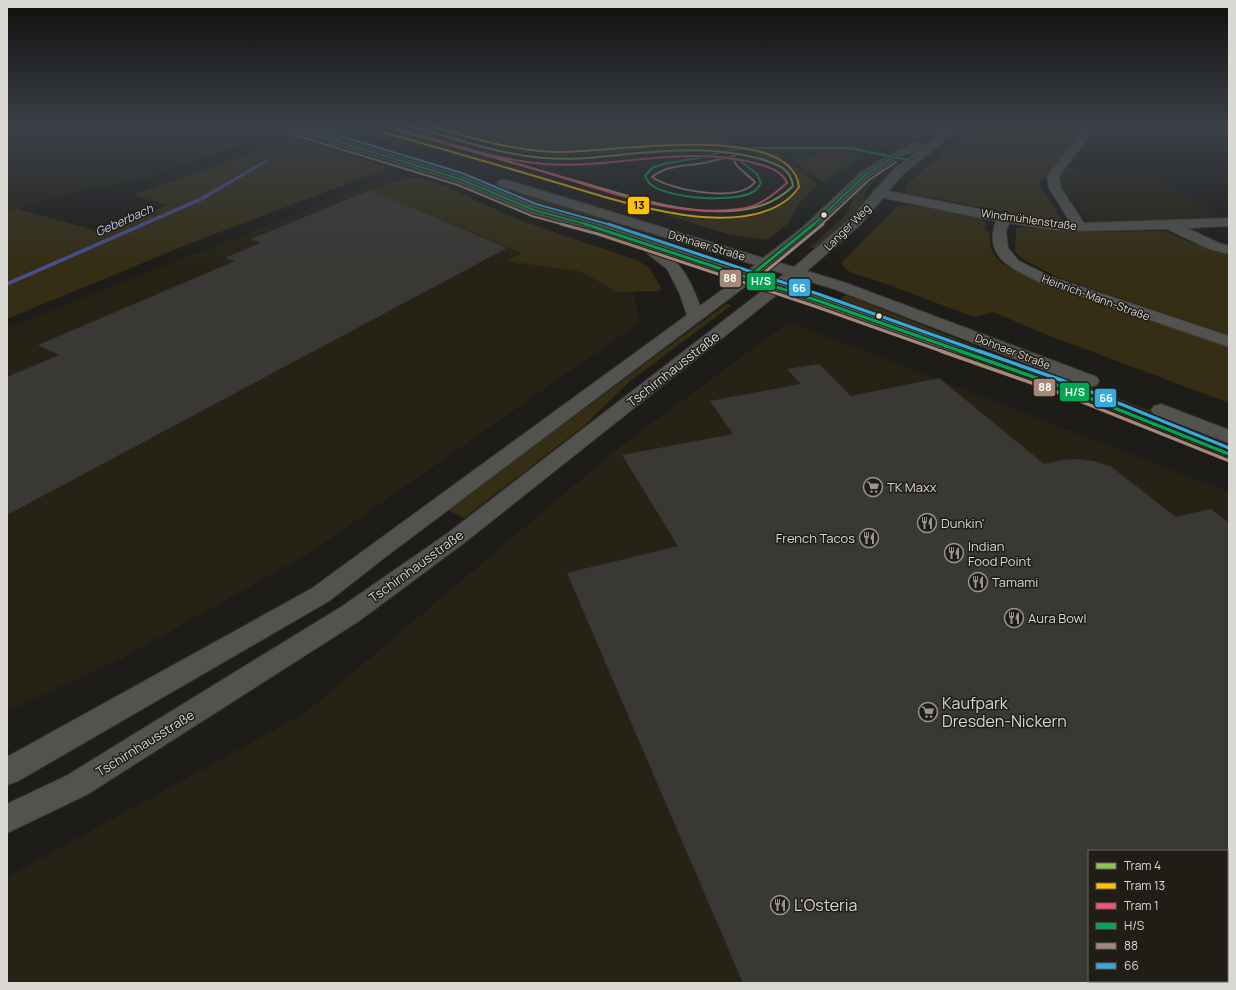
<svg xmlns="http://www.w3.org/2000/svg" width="1236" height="990" font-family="Manrope,sans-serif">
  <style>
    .built { fill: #262316; fill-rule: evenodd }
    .green { fill: #352e15 }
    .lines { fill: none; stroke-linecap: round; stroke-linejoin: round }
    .stream { fill: #474e91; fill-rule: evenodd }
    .building { fill: #393835 }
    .minor-casing { stroke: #393835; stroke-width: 2 }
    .secondary-casing { stroke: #393835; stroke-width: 2 }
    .minor { fill: #52524e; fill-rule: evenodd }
    .secondary { fill: #52524e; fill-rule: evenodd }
    .bus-1-far2-casing { stroke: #1f1d16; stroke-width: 3.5 }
    .bus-1-far1-casing { stroke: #1f1d16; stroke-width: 5 }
    .bus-1-casing { stroke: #1f1d16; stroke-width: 6 }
    .bus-2-far2-casing { stroke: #1f1d16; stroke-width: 3.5 }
    .bus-2-far1-casing { stroke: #1f1d16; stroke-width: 5 }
    .bus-2-casing { stroke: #1f1d16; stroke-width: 6 }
    .bus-3-far2-casing { stroke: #1f1d16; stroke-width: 3.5 }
    .bus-3-far1-casing { stroke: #1f1d16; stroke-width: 5 }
    .bus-3-casing { stroke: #1f1d16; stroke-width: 6 }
    .bus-1-far2 { stroke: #00a651; stroke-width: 2 }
    .bus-1-far1 { stroke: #00a651; stroke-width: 3 }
    .bus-1 { stroke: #00a651; stroke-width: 3.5 }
    .bus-2-far2 { stroke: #a4897a; stroke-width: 2 }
    .bus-2-far1 { stroke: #a4897a; stroke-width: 3 }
    .bus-2 { stroke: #a4897a; stroke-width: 3.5 }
    .bus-3-far2 { stroke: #35a9e1; stroke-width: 2 }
    .bus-3-far1 { stroke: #35a9e1; stroke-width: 3 }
    .bus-3 { stroke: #35a9e1; stroke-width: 3.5 }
    .tram-1-casing { stroke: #1f1d16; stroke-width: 3.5 }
    .tram-2-casing { stroke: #1f1d16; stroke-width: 3.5 }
    .tram-3-casing { stroke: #1f1d16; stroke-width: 3.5 }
    .tram-1 { stroke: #92c255; stroke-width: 2 }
    .tram-2 { stroke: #fdc300; stroke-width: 2 }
    .tram-3 { stroke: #f65372; stroke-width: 2 }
    .bus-dot { fill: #d9d8d3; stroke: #1f1d16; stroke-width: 1.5 }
    .labels { text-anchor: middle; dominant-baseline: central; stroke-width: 3; stroke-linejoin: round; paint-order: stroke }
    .far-street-label { font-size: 11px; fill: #d9d8d3; stroke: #1f1d16 }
    .far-water-label { font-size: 12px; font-style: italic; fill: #bfc7f1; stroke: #1f1d16 }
    .street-label { font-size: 13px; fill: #d9d8d3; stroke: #1f1d16 }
    .poi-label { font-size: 13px; fill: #d9d8d3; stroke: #1f1d16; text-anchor: start }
    .near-poi-label { font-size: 16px; fill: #d9d8d3; stroke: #1f1d16; text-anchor: start }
    .line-badge { stroke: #1f1d16; stroke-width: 1.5 }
    .badge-label { font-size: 11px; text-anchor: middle; font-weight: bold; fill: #fff }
    .pale-badge-label { font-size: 11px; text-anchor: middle; font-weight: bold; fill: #111 }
  </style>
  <rect width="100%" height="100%" fill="#1d1c18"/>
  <path class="built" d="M 7,126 L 229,126 L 260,138 L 143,180 L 81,190 L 50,198 L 7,213 Z
    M 763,126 L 920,126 L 933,129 L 906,143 L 890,148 L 842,142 L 810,141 L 752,142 L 739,139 Z
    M 1066,167 L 1159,178 L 1219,217 L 1089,223 L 1057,180 Z
    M 388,178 L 561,243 L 629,271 L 640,322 L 311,552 L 123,658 L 7,711 L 7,328 Z
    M 789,322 L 1229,492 L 1229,983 L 7,983 L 7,877 L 305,713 L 617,449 ZM 1089,851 L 1227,851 L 1227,981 L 1089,981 Z"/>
  <path class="green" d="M 298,126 L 303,126 L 712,250 L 707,252 L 613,223 L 536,203 L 464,177 Z
    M 339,126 L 361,126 L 362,128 L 402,141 L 372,137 Z
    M 424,126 L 751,126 L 727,138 L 736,144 L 707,148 L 663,148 L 615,153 L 562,156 L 524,152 Z
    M 973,126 L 1082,126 L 1056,166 L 1038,184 L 1062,220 L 1026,216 L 909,193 L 904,187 Z
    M 297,137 L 389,168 L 196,241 L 7,319 L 7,213 L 17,209 L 102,232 L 168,205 L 133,195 Z
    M 817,152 C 830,152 848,150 860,157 L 835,175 L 822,181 L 791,159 L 808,158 Z
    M 759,153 L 769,153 L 779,155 L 818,184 L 799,203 L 789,223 L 767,240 L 731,235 L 662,214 C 703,219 778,227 799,182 C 789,165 773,160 755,155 Z
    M 420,178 L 449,187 L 480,203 L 528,223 L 636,260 L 649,267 L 662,289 L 659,291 L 619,292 L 579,271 L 507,261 L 522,253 L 371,190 L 404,179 Z
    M 869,178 L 875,180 L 865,192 L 864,201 L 858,210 L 841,228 L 817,249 L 810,247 L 846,215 L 854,197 Z
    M 904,205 L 919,206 L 981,219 L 986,222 L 985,229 L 990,232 C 990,237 989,246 992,251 C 999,266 1020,273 1034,279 L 1229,347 L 1229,403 L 1050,336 L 993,312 L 974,317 L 881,282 L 852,273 L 843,267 L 842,262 L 896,207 Z
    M 1029,227 L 1071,232 L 1164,231 L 1194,244 L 1229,254 L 1229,335 L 1055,276 L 1024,260 L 1015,251 L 1016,228 Z
    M 846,295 L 990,352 L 1052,372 L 1229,442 L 1229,446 L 1046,375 L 837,301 Z
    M 726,304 L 732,305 L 629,382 L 585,425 L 464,518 L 448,510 Z"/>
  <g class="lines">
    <path class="stream" d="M 267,159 L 271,160 L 203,200 L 7,286 L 7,282 L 199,198 Z"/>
  </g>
  <path class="building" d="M 371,190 L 507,248 L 7,515 L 7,377 L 59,355 L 38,345 L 235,261 L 225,258 L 261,243 L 251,239 Z
    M 819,364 L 851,396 L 939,378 L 1044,464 L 1062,460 L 1077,459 L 1093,461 L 1110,466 L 1176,517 L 1211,509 L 1229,523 L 1229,851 L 1089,851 L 1089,983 L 743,983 L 567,573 L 678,546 L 622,455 L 733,434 L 710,401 L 801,384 L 787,369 Z"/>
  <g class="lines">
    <defs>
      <path id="minor" d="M 1087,126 L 1097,126 L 1059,176 L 1061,188 L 1084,223 L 1229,218 L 1229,226 L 1187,228 L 1219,243 L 1229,246 L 1229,254 L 1209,249 L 1167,229 L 1080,231 L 1055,230 L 1009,223 L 1006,232 L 1008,248 L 1019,261 L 1049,276 L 1229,336 L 1229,347 L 1039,282 C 1011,268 983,257 996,221 L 879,197 L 874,196 L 873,193 L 874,190 L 879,189 L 1009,215 L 1070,222 L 1049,188 L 1047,176 Z"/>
      <path id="secondary" d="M 282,126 L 297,126 L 464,176 L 539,207 L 605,225 L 746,272 L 755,265 L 499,186 L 497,183 L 499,180 L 507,180 L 763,258 L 803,227 L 861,172 L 889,155 L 914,143 L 922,143 L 924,145 L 922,147 L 897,159 L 869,178 L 813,233 L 777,262 L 794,267 L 850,219 L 894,169 L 934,139 L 942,128 L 950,128 L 951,130 L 942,143 L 902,175 L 860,225 L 807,271 L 846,283 L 1097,377 L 1099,381 L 1097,385 L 1090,387 L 1083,385 L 834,289 L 798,278 L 789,286 L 1069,383 L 1229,447 L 1229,460 L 1055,391 L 779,293 L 464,543 L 359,621 L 88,794 L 7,833 L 7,804 L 66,776 L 341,607 L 448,533 L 766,288 L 750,283 L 388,555 L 329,601 L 18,781 L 7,785 L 7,757 L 311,589 L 687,315 L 679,292 L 667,269 L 648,254 L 646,251 L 647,249 L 595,231 L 529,213 L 456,182 L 283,128 ZM 669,256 L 737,279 L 700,306 C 693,287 685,268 669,256 ZM 768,269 L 784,274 L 775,281 L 759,276 Z
        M 1161,404 L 1229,430 L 1229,443 L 1154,414 L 1151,410 L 1154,406 Z"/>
    </defs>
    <use href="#minor" class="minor-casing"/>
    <use href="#secondary" class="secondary-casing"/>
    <use href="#minor" class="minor"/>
    <use href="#secondary" class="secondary"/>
    <defs>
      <path id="bus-1-far2" d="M 287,126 L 460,179 L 534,210 L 589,225
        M 739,160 L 757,174 L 761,183 C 759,186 757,190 753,192 C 733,203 668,199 650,184 C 648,182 646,178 645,176 L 652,168 L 663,164 L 709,156 L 724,151 L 747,148 L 849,148 L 913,161
        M 813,225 L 865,175 L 893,157"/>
      <path id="bus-1-far1" d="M 585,224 L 819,301 L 963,352
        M 749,277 L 814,224"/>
      <path id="bus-1" d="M 960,351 L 1062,387 L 1229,454"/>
      <path id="bus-2-far2" d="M 285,132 L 458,185 L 532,216 L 565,225
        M 735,156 L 733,159 L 737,166 L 755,182 C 753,184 751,187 748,188 C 727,200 672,190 652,177 C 666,165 686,166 704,163 C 714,161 724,157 735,156 Z
        M 821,225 L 869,180 L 896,162"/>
      <path id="bus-2-far1" d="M 561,224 L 598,234 L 817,307 L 944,352
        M 753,282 L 823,224"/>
      <path id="bus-2" d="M 941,351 L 1060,393 L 1227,460"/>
      <path id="bus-3-far2" d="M 307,126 L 462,173 L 536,204 L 611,225"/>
      <path id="bus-3-far1" d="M 608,224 L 821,295 L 981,352"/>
      <path id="bus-3" d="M 979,351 L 1064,381 L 1229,448"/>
    </defs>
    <use href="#bus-1-far2" class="bus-1-far2-casing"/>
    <use href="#bus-1-far1" class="bus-1-far1-casing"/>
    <use href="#bus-1" class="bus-1-casing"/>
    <use href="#bus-2-far2" class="bus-2-far2-casing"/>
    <use href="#bus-2-far1" class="bus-2-far1-casing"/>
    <use href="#bus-2" class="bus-2-casing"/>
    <use href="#bus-3-far2" class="bus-3-far2-casing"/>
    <use href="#bus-3-far1" class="bus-3-far1-casing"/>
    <use href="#bus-3" class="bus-3-casing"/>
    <use href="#bus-1-far2" class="bus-1-far2"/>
    <use href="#bus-1-far1" class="bus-1-far1"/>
    <use href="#bus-1" class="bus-1"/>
    <use href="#bus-2-far2" class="bus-2-far2"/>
    <use href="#bus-2-far1" class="bus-2-far1"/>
    <use href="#bus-2" class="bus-2"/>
    <use href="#bus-3-far2" class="bus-3-far2"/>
    <use href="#bus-3-far1" class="bus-3-far1"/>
    <use href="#bus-3" class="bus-3"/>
    <defs>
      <path id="tram-1" d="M 384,126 C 448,144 512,163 576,181 C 626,195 678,214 730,211 C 754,210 776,203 793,186 C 791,168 776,164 761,159 C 704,143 646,153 588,158 C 573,159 558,159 543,158 C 497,154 454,138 410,126"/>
      <path id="tram-2" d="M 382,132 C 432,146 481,160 531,175 C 596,193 724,243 784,202 C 790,198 795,193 799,187 C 792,118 599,155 553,152 C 511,150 471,138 431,126"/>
      <path id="tram-3" d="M 389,126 L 399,130 C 448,144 496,157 545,172 C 608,191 673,218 740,209 C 759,207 773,195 787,183 C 782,171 769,167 758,164 C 702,148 646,160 589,164 C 574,165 559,165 544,164 C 497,160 453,144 408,132"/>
    </defs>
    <use href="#tram-1" class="tram-1-casing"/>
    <use href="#tram-2" class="tram-2-casing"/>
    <use href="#tram-3" class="tram-3-casing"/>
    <use href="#tram-1" class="tram-1"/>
    <use href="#tram-2" class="tram-2"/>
    <use href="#tram-3" class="tram-3"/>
  </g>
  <linearGradient id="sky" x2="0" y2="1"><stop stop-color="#100f0d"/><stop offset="0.48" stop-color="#3a4048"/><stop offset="1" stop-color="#3a4048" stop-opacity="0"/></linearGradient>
  <rect width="1236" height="264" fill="url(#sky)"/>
  <defs>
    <symbol id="supermarket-ring" viewBox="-11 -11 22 22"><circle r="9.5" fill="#1f1d16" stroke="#979692" stroke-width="1.5"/><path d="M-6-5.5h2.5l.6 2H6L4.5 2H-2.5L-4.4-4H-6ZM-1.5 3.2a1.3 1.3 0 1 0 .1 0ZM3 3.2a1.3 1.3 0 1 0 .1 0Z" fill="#979692"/></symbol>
    <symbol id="restaurant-ring" viewBox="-11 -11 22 22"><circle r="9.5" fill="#1f1d16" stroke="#979692" stroke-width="1.5"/><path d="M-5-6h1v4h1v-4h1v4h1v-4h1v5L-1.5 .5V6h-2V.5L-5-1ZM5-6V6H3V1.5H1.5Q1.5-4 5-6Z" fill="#979692"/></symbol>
  </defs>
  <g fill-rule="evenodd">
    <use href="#supermarket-ring" x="862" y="476" width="22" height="22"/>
    <use href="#restaurant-ring" x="916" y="512" width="22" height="22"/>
    <use href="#restaurant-ring" x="858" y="527" width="22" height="22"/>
    <use href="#restaurant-ring" x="943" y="542" width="22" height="22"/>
    <use href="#restaurant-ring" x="967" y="571" width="22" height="22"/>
    <use href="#restaurant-ring" x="1003" y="607" width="22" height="22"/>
    <use href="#supermarket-ring" x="917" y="701" width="22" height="22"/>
    <use href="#restaurant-ring" x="769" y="894" width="22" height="22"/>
  </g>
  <g class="bus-dot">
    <circle cx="824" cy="215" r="3.5"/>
    <circle cx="879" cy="316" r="3.5"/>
  </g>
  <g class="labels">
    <g class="far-street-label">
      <text transform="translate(1029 219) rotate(8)">Windmühlenstraße</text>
      <text transform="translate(847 227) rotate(-45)">Langer Weg</text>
      <text transform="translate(707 245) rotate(17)">Dohnaer Straße</text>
      <text transform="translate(1096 297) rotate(20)">Heinrich-Mann-Straße</text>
      <text transform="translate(1013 351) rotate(21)">Dohnaer Straße</text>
    </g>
    <g class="far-water-label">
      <text transform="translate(124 220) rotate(-24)">Geberbach</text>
    </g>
    <g class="street-label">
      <text transform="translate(673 369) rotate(-38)">Tschirnhausstraße</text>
      <text transform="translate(416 566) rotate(-36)">Tschirnhausstraße</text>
      <text transform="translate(145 743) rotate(-32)">Tschirnhausstraße</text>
    </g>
    <g class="poi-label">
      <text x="887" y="487">TK Maxx</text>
      <text x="941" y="523">Dunkin'</text>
      <text x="855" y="538" text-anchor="end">French Tacos</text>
      <text x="968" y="546">Indian<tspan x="968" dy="15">Food Point</tspan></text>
      <text x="992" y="582">Tamami</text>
      <text x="1028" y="618">Aura Bowl</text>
    </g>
    <g class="near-poi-label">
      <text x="942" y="703">Kaufpark<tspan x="942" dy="18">Dresden-Nickern</tspan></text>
      <text x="794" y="905">L'Osteria</text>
    </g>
  </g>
  <g class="line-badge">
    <rect x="627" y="196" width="23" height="19" rx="4" fill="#fdc300"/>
    <rect x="719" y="269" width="23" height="19" rx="4" fill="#a4897a"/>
    <rect x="746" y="272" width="30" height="19" rx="4" fill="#00a651"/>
    <rect x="788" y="278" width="23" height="19" rx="4" fill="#35a9e1"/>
    <rect x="1033" y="378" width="23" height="19" rx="4" fill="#a4897a"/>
    <rect x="1059" y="382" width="31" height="20" rx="4" fill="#00a651"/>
    <rect x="1094" y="388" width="23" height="20" rx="4" fill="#35a9e1"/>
  </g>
  <g class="badge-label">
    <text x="730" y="282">88</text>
    <text x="761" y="285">H/S</text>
    <text x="799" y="292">66</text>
    <text x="1045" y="391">88</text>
    <text x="1075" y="396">H/S</text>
    <text x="1106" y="402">66</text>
  </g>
  <g class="pale-badge-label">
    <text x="639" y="209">13</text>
  </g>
  <rect width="1236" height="990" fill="none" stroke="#d9d8d3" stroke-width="16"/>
  <rect x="1088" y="850" width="140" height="132" fill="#1f1d16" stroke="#696862"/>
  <rect x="1096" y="863" width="20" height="6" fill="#92c255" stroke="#696862"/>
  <text x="1124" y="870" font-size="12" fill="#d9d8d3">Tram 4</text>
  <rect x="1096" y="883" width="20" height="6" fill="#fdc300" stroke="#696862"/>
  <text x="1124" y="890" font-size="12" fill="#d9d8d3">Tram 13</text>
  <rect x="1096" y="903" width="20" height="6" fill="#f65372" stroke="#696862"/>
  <text x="1124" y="910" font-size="12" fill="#d9d8d3">Tram 1</text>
  <rect x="1096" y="923" width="20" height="6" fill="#00a651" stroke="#696862"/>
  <text x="1124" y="930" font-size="12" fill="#d9d8d3">H/S</text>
  <rect x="1096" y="943" width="20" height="6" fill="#a4897a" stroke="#696862"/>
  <text x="1124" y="950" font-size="12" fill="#d9d8d3">88</text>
  <rect x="1096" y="963" width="20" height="6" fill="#35a9e1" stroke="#696862"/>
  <text x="1124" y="970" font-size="12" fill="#d9d8d3">66</text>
</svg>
